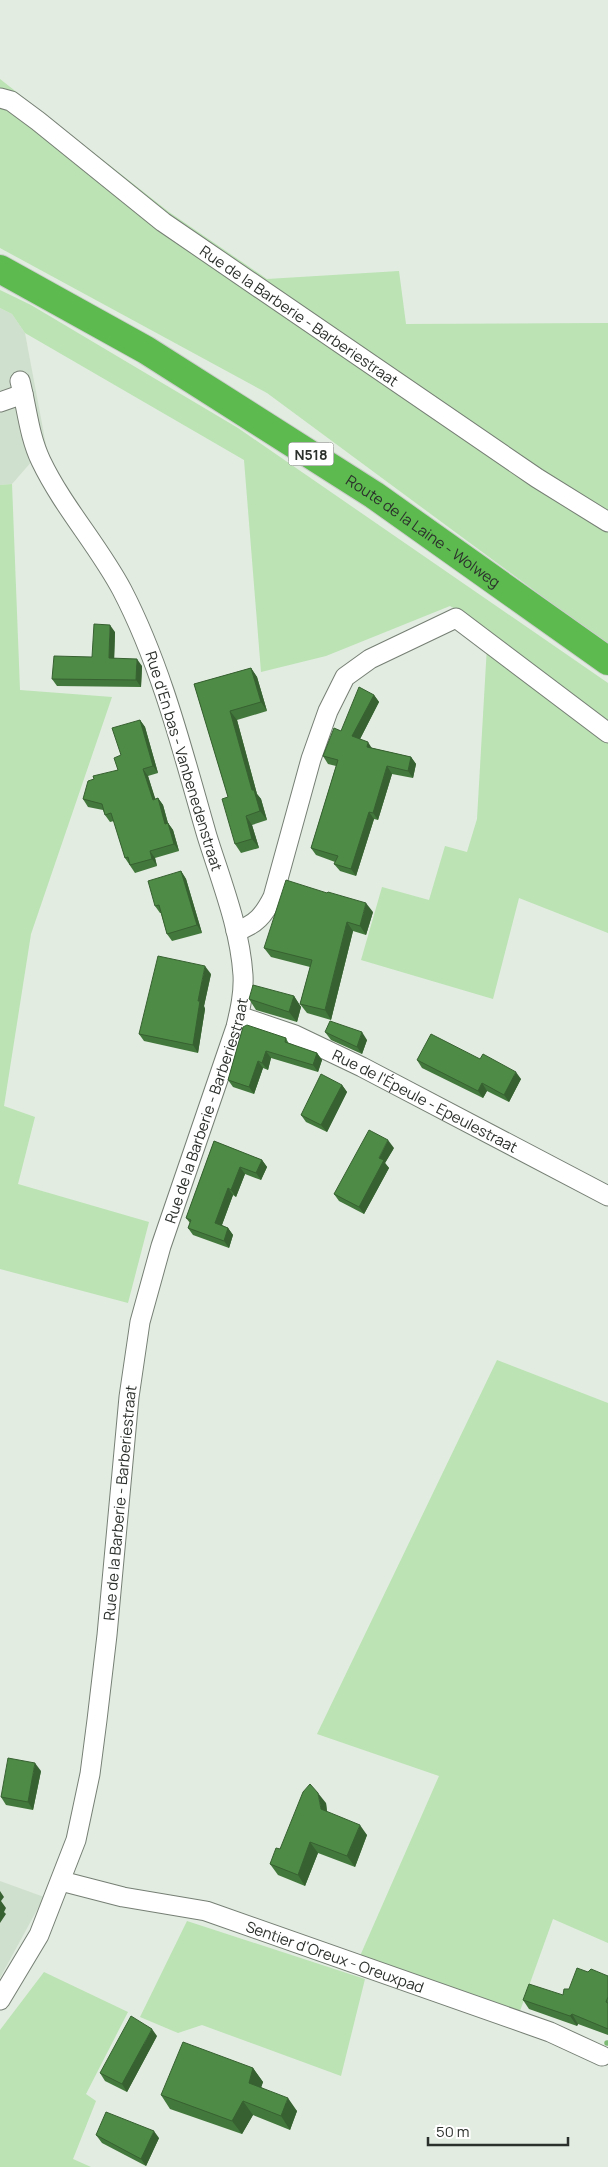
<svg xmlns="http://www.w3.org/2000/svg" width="608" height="2167" font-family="Manrope,sans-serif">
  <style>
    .built { fill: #d0e0ce }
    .green { fill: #bbe3b4 }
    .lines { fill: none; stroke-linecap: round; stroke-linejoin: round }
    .stream { stroke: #7cba73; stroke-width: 5.5 }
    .street-casing { stroke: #767f74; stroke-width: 21 }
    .highway-casing { stroke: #cccdcc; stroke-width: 30 }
    .street { stroke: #fff; stroke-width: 19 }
    .highway { stroke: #5cba4f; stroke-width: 28 }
    .wall { fill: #43783c }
    .shaded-wall { fill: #376131 }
    .building { fill: #4e8b46; stroke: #376131 }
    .labels { text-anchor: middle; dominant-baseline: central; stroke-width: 4; stroke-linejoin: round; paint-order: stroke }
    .shield { fill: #fff; stroke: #6b6e6b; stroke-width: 1 }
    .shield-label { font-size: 14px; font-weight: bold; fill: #2c302c }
    .street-label { font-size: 15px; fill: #2c302c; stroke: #fff }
  </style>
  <rect width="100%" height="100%" fill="#e2ece0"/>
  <path class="built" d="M 0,308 L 12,314 L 25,333 L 46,445 L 12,484 L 0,485 Z
    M 0,1881 L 44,1897 L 0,1978 Z"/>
  <path class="green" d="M 0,79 L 169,212 L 267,279 L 399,271 L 406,324 L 608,323 L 608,645 L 267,393 L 0,248 Z
    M 0,290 L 31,305 L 238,428 L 608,683 L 608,933 L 519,898 L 493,999 L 361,960 L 382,887 L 429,900 L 445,846 L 467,852 L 477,819 L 488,629 L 450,606 L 326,656 L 261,672 L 244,460 L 25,333 L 12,314 L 0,308 Z
    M 12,484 L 20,690 L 112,697 L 31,934 L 4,1106 L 35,1117 L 18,1184 L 149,1222 L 128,1303 L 0,1269 L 0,485 Z
    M 497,1360 L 608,1403 L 608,1943 L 553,1919 L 520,2011 L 360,1956 L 439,1776 L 317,1734 Z
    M 187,1921 L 365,1979 L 341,2076 L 202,2025 L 178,2033 L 140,2017 Z
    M 44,1972 L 128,2012 L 86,2094 L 96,2101 L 73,2159 L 91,2167 L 0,2167 L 0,2030 Z"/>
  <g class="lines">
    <path class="stream" d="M 607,2043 L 608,2043"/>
    <defs>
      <g id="street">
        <path id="s1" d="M 0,98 L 11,101 L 38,121 L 163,222 L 537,478 L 608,522"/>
        <path d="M 0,402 L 23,394"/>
        <path d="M 236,931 C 256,925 264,915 273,897 L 311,759 L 328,711 L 345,677 L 370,659 L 456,618 L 608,733"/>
        <path id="s2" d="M 239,1016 L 295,1035 L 362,1067 L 608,1196"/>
        <path id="s3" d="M 61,1881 L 123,1897 L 206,1911 L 550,2032 L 602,2056"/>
        <path id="s4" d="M 0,2000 L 39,1935 L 76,1840 L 90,1774 L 97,1720 L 107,1635 L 129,1397 L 140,1322 L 161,1246 L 236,1027 C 240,1010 244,993 243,975 C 240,928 221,881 207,836 C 183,753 162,667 122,590 C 98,545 63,507 41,461 C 29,436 27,408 20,381"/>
      </g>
      <g id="highway">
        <path id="s5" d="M 0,269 L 146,350 L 374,495 L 608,661"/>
      </g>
    </defs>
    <use href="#street" class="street-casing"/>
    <use href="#highway" class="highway-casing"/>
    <use href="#street" class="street"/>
    <use href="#highway" class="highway"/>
  </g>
  <path class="wall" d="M 115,632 L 114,658 L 142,666 L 141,687 L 57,686 L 52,679 L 92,657 Z
    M 251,668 L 257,677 L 267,711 L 237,720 L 257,794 L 261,799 L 267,820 L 252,825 L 259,848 L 241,853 L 235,844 L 228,797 L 194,684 Z
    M 374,695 L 379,702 L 360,739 L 372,748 L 411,757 L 416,764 L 413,778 L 392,774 L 378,820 L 374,819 L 356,876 L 340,871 L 334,864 L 335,862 L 316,855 L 311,848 L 336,766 L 328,764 L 323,756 L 341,731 Z
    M 140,720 L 145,727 L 158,773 L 148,776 L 155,799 L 158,798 L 163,805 L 168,823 L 173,830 L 179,851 L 155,858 L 157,866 L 135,873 L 125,858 L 114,821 L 110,822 L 105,815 L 103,810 L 88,807 L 83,799 L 94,779 L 118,770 L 121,755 Z
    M 181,871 L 186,879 L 202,933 L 172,941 L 167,934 L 161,913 L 160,913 L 155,906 Z
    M 373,912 L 366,935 L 353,931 L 331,1020 L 307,1013 L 300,1004 L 310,967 L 271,957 L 264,948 Z
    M 211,974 L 204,1006 L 205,1009 L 198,1053 L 144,1041 L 139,1034 Z
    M 294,996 L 301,1007 L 297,1022 L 256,1010 L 249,999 Z
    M 243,1027 L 286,1038 L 289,1044 L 317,1053 L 322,1060 L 318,1072 L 271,1058 L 268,1070 L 263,1068 L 254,1094 L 233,1087 L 228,1080 Z
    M 325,1032 L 367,1040 L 362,1054 L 331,1040 Z
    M 480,1059 L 521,1079 L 509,1102 L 487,1091 L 483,1098 L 422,1068 L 417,1060 Z
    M 342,1085 L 347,1092 L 327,1132 L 306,1122 L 301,1115 Z
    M 214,1141 L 262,1160 L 267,1167 L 261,1180 L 245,1174 L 236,1197 L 233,1195 L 222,1225 L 228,1228 L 233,1235 L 229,1248 L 193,1235 L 188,1228 L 190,1223 L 186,1218 Z
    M 394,1148 L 385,1163 L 389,1168 L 364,1214 L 339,1201 L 334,1194 Z
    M 41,1771 L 33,1810 L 6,1805 L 1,1797 Z
    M 326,1803 L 327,1812 L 367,1835 L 355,1867 L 318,1853 L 305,1886 L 278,1875 L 270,1864 L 280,1849 Z
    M 588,1972 L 608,1976 L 608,2035 L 578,2024 L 577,2026 L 529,2009 L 523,2000 L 563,1995 Z
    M 157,2036 L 127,2092 L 105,2081 L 100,2073 Z
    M 253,2068 L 263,2082 L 261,2087 L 297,2111 L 290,2130 L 253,2115 L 242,2134 L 170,2109 L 161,2095 Z
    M 96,2135 L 159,2138 L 146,2166 L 102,2143 Z"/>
  <path class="shaded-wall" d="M 110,625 L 115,632 L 114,665 L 109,658 Z
    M 137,659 L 142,666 L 141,687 L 136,680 Z
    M 251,668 L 257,677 L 267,711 L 261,702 Z
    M 374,695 L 379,702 L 358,743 L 352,736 Z
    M 230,711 L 237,720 L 257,794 L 261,799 L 267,820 L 260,811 L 252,790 Z
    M 140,720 L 145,727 L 158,773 L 153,766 Z
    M 368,742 L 373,750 L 367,747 Z
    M 411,757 L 416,764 L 413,778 L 408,771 Z
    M 387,766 L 392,774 L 378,820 L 373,813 Z
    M 143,769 L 148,776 L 158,807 L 153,800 Z
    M 158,798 L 163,805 L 170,831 L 165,824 Z
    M 369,812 L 374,819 L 356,876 L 351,869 Z
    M 246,816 L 252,825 L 259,848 L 252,839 Z
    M 168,823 L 173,830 L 179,851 L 174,844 Z
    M 150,851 L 155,858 L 157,866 L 152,859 Z
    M 181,871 L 186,879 L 202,933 L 197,925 Z
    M 366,903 L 373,912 L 366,935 L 360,926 Z
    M 347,922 L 353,931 L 331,1020 L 325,1010 Z
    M 205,966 L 211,974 L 204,1006 L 205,1009 L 198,1053 L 193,1045 L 198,1001 Z
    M 294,996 L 301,1007 L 297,1022 L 289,1012 Z
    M 362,1032 L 367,1040 L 362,1054 L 357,1047 Z
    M 266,1051 L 271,1058 L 268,1070 L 262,1063 Z
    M 317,1053 L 322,1060 L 318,1072 L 313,1065 Z
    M 258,1061 L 263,1068 L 254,1094 L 249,1087 Z
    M 516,1072 L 521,1079 L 509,1102 L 504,1095 Z
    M 482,1083 L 487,1091 L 483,1098 L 478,1091 Z
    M 342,1085 L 347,1092 L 327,1132 L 321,1125 Z
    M 388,1140 L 394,1148 L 385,1163 L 389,1168 L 364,1214 L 359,1207 L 379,1158 Z
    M 262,1160 L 267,1167 L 261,1180 L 256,1173 Z
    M 240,1167 L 245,1174 L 236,1197 L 231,1190 Z
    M 228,1188 L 233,1195 L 220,1230 L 215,1223 Z
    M 228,1228 L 233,1235 L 229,1248 L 224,1241 Z
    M 35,1763 L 41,1771 L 33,1810 L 28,1802 Z
    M 318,1793 L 326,1803 L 328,1820 L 321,1809 Z
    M 360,1825 L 367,1835 L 355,1867 L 347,1856 Z
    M 310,1842 L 318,1853 L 305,1886 L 298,1875 Z
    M 0,1891 L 4,1897 L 1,1901 L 6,1908 L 4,1912 L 6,1914 L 0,1923 Z
    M 572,2014 L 578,2024 L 577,2026 L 570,2016 Z
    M 152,2029 L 157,2036 L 127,2092 L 122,2084 Z
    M 253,2068 L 263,2082 L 258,2097 L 249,2083 Z
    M 288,2098 L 297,2111 L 290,2130 L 281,2116 Z
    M 243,2101 L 253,2115 L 242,2134 L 232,2121 Z
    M 154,2131 L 159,2138 L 146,2166 L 141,2159 Z"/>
  <path class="building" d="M 94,624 L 110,625 L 109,658 L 137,659 L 136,680 L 52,679 L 54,656 L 92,657 Z
    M 251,668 L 261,702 L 230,711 L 252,790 L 254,790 L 260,811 L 246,816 L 252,839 L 235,844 L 222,799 L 228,797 L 194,684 Z
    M 359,687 L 374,695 L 352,736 L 368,742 L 367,747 L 411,757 L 408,771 L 387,766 L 373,813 L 369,812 L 351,869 L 334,864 L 338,856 L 311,848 L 338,760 L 323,756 L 334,728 L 341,731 Z
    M 140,720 L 153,766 L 143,769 L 153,800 L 158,798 L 165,824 L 168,823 L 174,844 L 150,851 L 152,859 L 130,865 L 128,857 L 125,858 L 111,813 L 105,815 L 102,804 L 83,799 L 88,781 L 94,779 L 93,776 L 118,770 L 114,758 L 121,755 L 112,728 Z
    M 181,871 L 197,925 L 167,934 L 159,905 L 155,906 L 148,881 Z
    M 286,880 L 327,893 L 328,892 L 366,903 L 360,926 L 347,922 L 325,1010 L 300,1004 L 312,960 L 264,948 Z
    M 158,956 L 205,966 L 198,1001 L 200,1001 L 193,1045 L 139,1034 Z
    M 253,985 L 294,996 L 289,1012 L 249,999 Z
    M 330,1021 L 362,1032 L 357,1047 L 325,1032 Z
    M 247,1025 L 286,1038 L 285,1042 L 317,1053 L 313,1065 L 266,1051 L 262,1063 L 258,1061 L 249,1087 L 228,1080 L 243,1027 Z
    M 431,1034 L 480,1059 L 483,1054 L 516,1072 L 504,1095 L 482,1083 L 478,1091 L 417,1060 Z
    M 321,1074 L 342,1085 L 321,1125 L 301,1115 Z
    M 369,1130 L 388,1140 L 379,1158 L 384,1160 L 359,1207 L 334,1194 Z
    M 214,1141 L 262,1160 L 256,1173 L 240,1167 L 231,1190 L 228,1188 L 215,1223 L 228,1228 L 224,1241 L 188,1228 L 191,1220 L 186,1218 Z
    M 8,1758 L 35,1763 L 28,1802 L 1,1797 Z
    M 310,1784 L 318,1793 L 321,1809 L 360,1825 L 347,1856 L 310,1842 L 298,1875 L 270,1864 L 276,1848 L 280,1849 L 303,1792 Z
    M 577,1968 L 588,1972 L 591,1969 L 608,1976 L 608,1997 L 606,2002 L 608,2003 L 608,2029 L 572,2014 L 570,2016 L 523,2000 L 529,1984 L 563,1995 L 564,1989 L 569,1989 Z
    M 131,2016 L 152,2029 L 122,2084 L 100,2073 Z
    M 183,2042 L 253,2068 L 249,2083 L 288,2098 L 281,2116 L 243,2101 L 232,2121 L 161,2095 Z
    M 106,2112 L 154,2131 L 141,2159 L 96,2135 Z"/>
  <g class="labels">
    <rect class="shield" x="288.5" y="442.5" width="45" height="23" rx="4"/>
    <g class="shield-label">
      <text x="311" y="454">N518</text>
    </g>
    <g class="street-label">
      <text stroke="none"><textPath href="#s1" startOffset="371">Rue de la Barberie - Barberiestraat</textPath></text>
      <text stroke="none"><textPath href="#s5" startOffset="498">Route de la Laine - Wolweg</textPath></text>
      <text transform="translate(184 761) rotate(73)">Rue d'En bas - Vanbenedenstraat</text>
      <text stroke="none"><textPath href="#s2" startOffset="205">Rue de l'Épeule - Epeulestraat</textPath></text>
      <text stroke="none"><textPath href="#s4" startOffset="922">Rue de la Barberie - Barberiestraat</textPath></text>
      <text stroke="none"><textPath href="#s4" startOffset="518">Rue de la Barberie - Barberiestraat</textPath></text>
      <text stroke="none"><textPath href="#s3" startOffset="285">Sentier d'Oreux - Oreuxpad</textPath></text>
    </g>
  </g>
  <path d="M428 2137v8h140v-8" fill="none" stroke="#2c302c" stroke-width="2.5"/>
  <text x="436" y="2137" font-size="15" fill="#2c302c" stroke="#ffffff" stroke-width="4" paint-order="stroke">50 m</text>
</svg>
